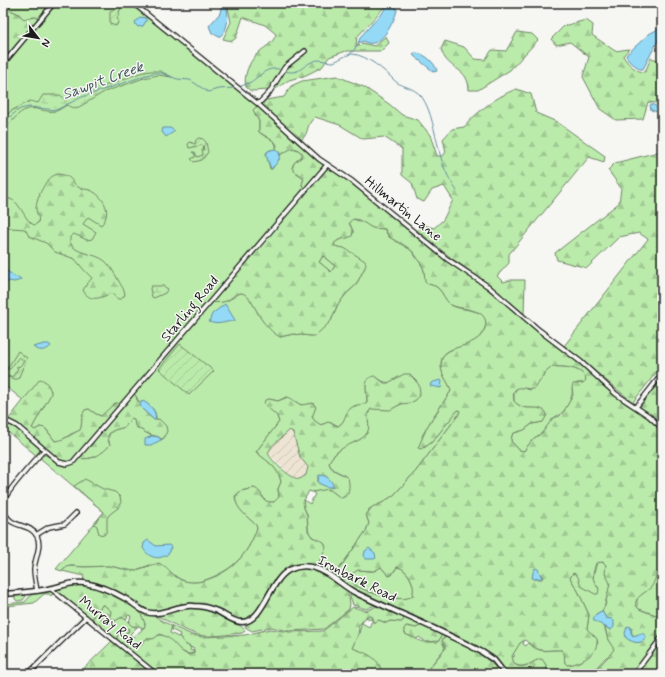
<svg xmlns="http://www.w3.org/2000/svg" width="665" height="677" font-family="Mynerve,sans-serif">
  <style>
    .industrial { fill: url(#industrial-furrows) }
    .green { fill: #bbebab; stroke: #6c8464 }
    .forest { fill: url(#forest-firs); stroke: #6c8464; fill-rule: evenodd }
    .wetland { fill: url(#wetland-marsh); stroke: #6c8464 }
    .garden { fill: url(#garden-furrows); stroke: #6c8464 }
    .water { fill: #94d9f6; stroke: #648d9f }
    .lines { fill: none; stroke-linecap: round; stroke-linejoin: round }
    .stream { stroke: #648d9f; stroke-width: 1 }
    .minor-casing { stroke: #1c1c1c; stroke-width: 6 }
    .tertiary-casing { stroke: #1c1c1c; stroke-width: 7 }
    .minor { stroke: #f6f6f2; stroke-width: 3.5 }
    .tertiary { stroke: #f6f6f2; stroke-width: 4 }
    .labels { text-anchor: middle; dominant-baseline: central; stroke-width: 3; stroke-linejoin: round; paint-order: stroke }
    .street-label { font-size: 14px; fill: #1c1c1c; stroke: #f6f6f2 }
    .water-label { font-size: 15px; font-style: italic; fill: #40555d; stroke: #f6f6f2 }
  </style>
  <defs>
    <pattern id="industrial-furrows" width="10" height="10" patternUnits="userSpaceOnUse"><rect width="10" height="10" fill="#eee4d4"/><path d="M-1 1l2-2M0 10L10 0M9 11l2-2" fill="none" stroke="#ccc3b5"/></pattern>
    <pattern id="forest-firs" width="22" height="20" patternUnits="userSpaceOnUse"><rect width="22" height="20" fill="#bbebab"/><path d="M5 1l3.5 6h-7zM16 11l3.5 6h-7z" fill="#a0c993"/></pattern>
    <pattern id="wetland-marsh" width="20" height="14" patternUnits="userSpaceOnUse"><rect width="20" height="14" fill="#bbebab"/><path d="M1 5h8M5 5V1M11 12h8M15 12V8" fill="none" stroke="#a0c993"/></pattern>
    <pattern id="garden-furrows" width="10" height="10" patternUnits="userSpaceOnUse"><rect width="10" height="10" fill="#bbebab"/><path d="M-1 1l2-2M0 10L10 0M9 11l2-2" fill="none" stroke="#a0c993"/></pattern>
  </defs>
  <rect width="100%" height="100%" fill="#f6f6f2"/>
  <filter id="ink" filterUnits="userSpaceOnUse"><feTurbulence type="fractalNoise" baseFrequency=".025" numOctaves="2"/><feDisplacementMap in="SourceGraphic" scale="8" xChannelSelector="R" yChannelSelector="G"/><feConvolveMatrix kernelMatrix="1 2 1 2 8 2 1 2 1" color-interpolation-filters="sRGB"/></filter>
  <g filter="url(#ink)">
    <path class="industrial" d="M 289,431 L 292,431 L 300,457 L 308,467 L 306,475 L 300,479 L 294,477 L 286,472 L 268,453 L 272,446 Z"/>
    <path class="green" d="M 9,3 L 53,3 L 39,19 L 35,17 L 23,19 L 19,14 L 10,10 Z
      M 55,3 L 131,3 L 260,107 L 256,107 L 255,115 L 259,121 L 259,132 C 266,139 278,138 276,150 L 270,150 L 266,153 L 270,169 L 272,169 L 280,158 L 280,155 C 289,149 293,145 302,153 L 303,155 L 294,163 L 292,168 L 304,178 L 302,185 L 305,190 L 120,406 L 101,416 L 96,414 L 89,409 L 85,410 L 82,418 L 81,430 L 71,434 L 62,440 L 55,441 L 46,429 L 40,427 L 35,430 L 32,428 L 50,395 L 51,391 L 45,381 L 28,396 L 24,401 L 3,384 L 3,66 Z
      M 352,219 L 363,222 L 373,228 L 384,229 L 389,237 L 411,250 L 423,267 L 426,283 C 430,285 435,285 438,288 C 443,292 446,301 451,305 C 461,312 495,307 484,330 C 480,338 473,343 465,346 C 458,348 447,349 443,356 C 436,371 449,380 451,391 L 433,417 L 422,436 L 424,448 L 432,442 L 457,410 L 460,411 L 459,414 L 416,471 L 394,495 L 382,503 L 369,509 L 367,518 L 369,523 L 366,531 L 339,569 L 333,573 L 332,575 L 314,565 C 323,562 321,549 322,541 C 305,536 309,530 307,516 C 306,510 302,507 304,500 L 310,504 L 315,494 L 312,492 L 323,489 L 331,490 L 341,498 L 344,475 L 336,471 L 330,466 L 329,462 L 330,459 L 343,447 L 361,439 C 363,433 368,411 371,409 C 378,407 385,411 392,408 C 397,407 399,404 405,403 L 417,381 L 410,374 C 398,379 389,388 378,378 L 366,385 L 367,403 C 363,405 358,404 354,406 C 346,412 346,422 338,426 L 333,423 L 326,423 L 320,425 C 313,421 310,417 315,409 L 299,404 L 290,398 L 286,397 L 278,401 L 269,399 L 266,405 L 277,416 L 279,422 L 256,452 C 267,461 279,468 281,482 L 278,489 L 279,497 L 274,502 C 263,503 266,499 260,493 C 259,491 256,490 254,488 L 241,491 L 235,496 C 235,508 248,517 256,525 L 257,528 C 249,552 236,567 213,577 C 192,586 181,584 166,567 L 150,565 L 133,571 L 109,566 L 85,567 L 71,566 L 67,567 L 62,571 L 56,569 L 104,512 L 40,458 L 43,455 L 46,455 C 60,463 64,474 79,458 C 91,461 102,454 110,445 L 108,438 L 110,433 L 114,430 L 122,428 L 126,425 L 128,420 L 131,417 L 134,419 L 136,427 L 152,436 L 149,437 L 161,440 L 164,438 C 168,430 165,422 156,419 C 157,410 147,401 139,402 L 136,396 L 134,394 L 212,302 C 224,304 231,299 240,293 L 243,293 L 249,297 L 262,320 L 280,337 L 293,334 L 311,336 L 315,335 L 331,321 L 337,306 L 346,294 L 356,285 L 365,267 L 343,248 L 337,247 L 334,245 L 334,243 C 340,238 348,239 353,234 L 353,231 L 349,222 Z
      M 323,256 L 335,266 L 331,272 L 319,262 Z
      M 552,367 C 562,366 584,367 586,380 L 583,383 L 577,383 L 572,389 C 574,397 564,415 556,416 L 542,433 L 533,439 L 524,451 L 519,450 L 511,441 L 512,435 L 514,433 L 524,430 L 532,424 L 543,422 L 546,414 C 538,402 526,415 514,401 L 514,393 L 518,387 L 522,387 L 530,390 C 543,383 541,373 552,367 Z
      M 599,562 L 603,562 L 606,565 L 605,569 L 610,581 L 610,586 L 604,608 L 602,611 L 596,614 L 594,621 C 607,624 604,629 608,639 C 609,642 612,645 614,648 L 613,653 L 605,658 L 591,674 L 548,674 C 547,667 546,662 539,659 C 531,664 514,673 512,657 L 515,656 L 513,654 L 517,646 L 521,642 L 524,641 L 523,644 L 526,646 L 528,643 C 542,655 547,649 562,650 L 565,654 L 565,663 L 568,665 L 581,661 L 598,643 C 597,636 591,634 587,629 L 589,615 L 578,591 L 570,578 L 573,573 C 579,575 579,578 580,583 L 599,588 C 590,579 594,576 596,565 Z
      M 381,567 L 389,576 L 392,575 L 397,567 C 407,567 421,592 409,598 C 400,602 346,589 349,577 C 351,566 366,572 373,571 C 376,571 379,568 381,567 Z
      M 657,574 L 659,574 L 662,576 L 662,617 L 639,609 L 637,607 L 637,598 L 650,588 Z
      M 48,591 L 54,593 L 51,596 L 49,594 L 44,594 L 34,603 L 6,606 L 5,604 L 25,602 L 32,594 Z
      M 21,594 L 26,596 L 23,600 L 17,601 L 15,599 L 15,596 Z
      M 103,604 L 112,611 L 110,616 L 108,613 L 103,616 L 103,617 L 101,619 L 103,622 L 110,617 L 111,619 L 115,621 L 120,618 L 124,618 L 132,626 L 137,627 L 130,634 L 133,637 L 142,630 L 141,628 L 144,628 L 145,624 L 139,610 L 154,615 L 162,621 L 172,626 L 170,633 L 178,637 L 179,636 L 184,643 L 191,648 L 190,650 L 192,651 L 194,650 L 194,652 L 191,654 C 179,655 171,638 160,634 L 154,639 L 146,639 L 139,648 L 137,648 C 131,645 124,644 124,635 L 129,631 L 128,629 L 120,630 L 117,640 L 90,619 L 94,617 L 94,610 L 102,606 Z
      M 369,615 L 371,616 L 372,620 L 365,617 L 362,623 L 369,627 L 372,621 L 373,622 L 379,620 L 386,623 L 390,621 L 401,622 L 404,617 L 422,625 L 416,628 L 407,626 L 404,629 L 405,634 L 417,639 L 417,640 L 427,643 L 426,642 L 438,642 L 440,633 L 447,636 L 443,638 L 442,642 L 445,648 L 424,674 L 381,674 C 381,659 363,652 352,648 C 354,643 356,638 359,633 C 362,626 359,619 369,615 Z"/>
    <path class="forest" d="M 4,3 L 9,3 L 10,10 L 17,13 L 24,19 L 36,17 L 39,19 L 3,62 Z
      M 227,3 L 388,3 L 357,37 L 356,44 L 359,46 L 362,43 L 374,46 L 386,36 L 389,43 L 381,51 L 346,51 L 329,57 L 322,67 L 304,76 L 289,80 L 274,90 L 272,90 L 282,72 L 304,50 L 283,68 L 270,90 L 251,91 L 246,87 C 243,76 249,63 256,55 C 263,47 273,45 276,34 L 265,25 L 243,17 L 236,38 L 232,41 L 223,39 L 231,22 Z
      M 586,20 L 593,25 L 592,35 L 615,51 L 629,49 L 623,56 C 628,64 636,72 645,72 L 651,58 L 662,61 L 662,108 L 656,103 L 648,102 L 643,119 L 616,120 L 600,109 L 583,77 L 589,57 L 570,42 L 556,45 L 551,39 L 564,26 Z
      M 517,32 L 532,34 L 538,40 L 510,70 L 478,90 L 469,90 C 468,69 454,71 445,58 C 443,55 442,52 441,49 L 445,41 L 464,47 L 475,59 L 485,60 L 492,50 L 506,51 Z
      M 337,76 L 364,87 L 389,104 L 402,115 L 418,120 L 430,135 L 437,156 L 443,156 L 446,152 L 443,139 L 452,129 L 464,127 C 478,111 496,97 516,89 L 531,94 L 536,113 L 557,122 L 605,156 L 604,162 L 589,157 L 509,254 L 509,263 L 497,276 L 503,282 L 511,280 L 525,280 L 524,314 L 487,283 L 450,257 L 417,230 L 424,225 L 434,228 L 443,220 L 453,200 L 444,186 L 432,190 L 424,202 L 417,199 L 412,183 L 402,175 L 402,149 L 384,137 L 363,139 L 340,125 L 315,117 C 305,125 310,133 301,140 L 262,105 L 266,100 L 284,97 L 291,86 L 302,81 Z
      M 256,107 L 260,107 L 323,164 L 323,168 L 305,190 L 302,185 L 304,178 L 295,172 L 292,168 L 294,163 L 302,157 L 302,153 L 297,149 L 292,148 L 280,155 L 276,150 L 277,145 L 275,142 L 259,132 L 259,121 L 253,110 Z
      M 662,148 L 662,365 L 633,402 C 609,384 588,364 564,346 L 648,239 L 639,233 L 619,237 L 587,268 L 557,260 L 555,253 L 619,203 L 621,188 L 608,170 L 615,163 L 658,152 Z
      M 326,169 L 331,169 L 336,171 L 359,188 L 413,232 L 485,287 L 523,319 L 582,365 L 602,385 L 626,404 L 648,417 L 662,430 L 662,576 L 659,574 L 657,574 C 655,578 654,583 652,586 C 648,592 629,599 638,608 C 641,611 657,615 662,617 L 662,635 L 632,674 L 591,674 C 595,671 613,652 614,649 L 608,640 L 605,627 L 611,630 L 611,619 L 606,618 L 602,611 L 605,606 L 610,583 L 605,573 L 606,565 L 603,562 L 596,563 C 592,576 591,578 599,589 L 598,594 L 595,594 L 581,586 C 578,581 580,575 573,573 L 570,578 L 578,591 L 589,615 L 587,629 L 597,639 C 599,654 580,664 567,665 C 562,661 567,655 562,650 C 542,649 543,655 525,640 L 520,643 L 512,656 L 514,664 C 525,672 533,659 542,659 L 546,665 L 548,674 L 508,674 L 496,660 L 483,650 L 355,591 L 332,575 L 333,573 L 340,568 L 366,531 L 369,523 L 366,515 L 372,507 L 382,503 L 394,495 L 416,471 L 459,414 L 460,411 L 458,410 L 432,442 L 421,449 L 418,448 L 427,427 L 451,391 C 449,380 438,375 442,359 C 446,343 482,350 486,324 C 486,320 484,316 481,314 C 472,308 460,309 451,305 C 445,301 443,292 438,288 C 435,285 430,285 426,283 C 424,279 425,276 424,271 C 423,265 417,257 413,252 C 407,245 397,243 390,237 C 387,235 387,231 385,229 C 382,227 376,230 373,228 C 365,225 355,213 349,223 L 353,231 L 352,236 C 346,240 337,237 334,245 C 338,248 340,247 344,248 C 351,252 359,257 365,261 L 366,265 L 356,285 L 346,294 L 337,306 L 331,321 L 315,336 L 311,336 L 293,334 L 280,337 C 273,333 266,326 262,320 C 257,314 250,293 241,293 C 231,294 230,305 212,302 ZM 323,256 L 335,266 L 331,272 L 319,262 ZM 552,367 C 562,366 584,367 586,380 L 583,383 L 573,384 L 572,387 L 573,395 L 563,413 L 560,416 L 553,418 L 542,433 L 533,439 L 524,451 L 519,450 L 511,441 L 512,435 L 514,433 L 524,430 L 532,424 L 543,422 L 547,415 L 546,412 C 535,403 525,414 514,401 C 510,381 526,390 534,389 L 546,372 ZM 381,567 L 389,576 L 391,575 L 397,567 C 408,568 418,588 411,597 C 397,603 357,591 349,579 L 350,575 L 358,570 L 374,571 ZM 536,568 L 543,577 L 542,579 L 534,579 L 534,571 ZM 629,626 L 632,628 L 631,633 L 633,636 L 646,636 L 646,638 C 640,646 636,641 629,640 Z
      M 58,174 C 71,175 70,180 78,187 C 81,189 86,189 90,190 C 104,196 113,213 101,225 L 88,217 L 83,224 L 96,232 L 92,239 L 87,240 L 74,234 L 70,237 L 70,242 C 75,255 94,252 105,261 C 113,268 118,281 124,290 L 125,295 L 121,299 L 118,299 L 111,293 C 102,298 89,303 83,290 L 87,284 L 92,278 L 84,270 L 75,259 L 55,252 L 46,243 L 29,236 L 25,229 L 11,228 L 3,224 L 3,199 C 20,195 22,219 34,225 L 38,223 C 40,217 36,214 36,208 C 37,197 46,176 58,174 Z
      M 404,374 L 410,374 L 419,385 L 420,393 L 416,400 L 410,403 L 401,404 L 390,410 L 371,409 C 364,416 372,425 367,433 C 360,444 338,444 329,462 C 330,472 341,472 348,478 C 350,485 350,497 341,498 L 329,489 L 312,492 L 309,491 L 303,502 L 304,508 L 307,515 L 308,531 L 312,537 L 324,542 L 326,547 L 318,564 L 298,565 L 287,569 L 281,573 L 274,581 L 257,611 L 253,615 L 245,619 L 238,619 L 219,610 L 200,604 L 191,603 L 181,604 L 158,611 L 148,610 L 90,582 L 83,581 L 84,576 L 62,571 L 67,567 L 71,566 L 85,567 L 109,566 L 133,571 L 159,563 C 168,567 172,576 181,580 C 194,584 202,582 214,577 C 237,567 249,551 257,528 L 256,525 C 248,517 233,507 236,495 L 241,491 L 254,488 C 265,492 259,503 274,502 L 279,497 L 278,489 L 281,482 C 279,468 267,461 256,452 L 279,422 L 277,416 L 264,404 L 265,400 L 269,399 L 278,401 L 288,397 L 301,405 L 313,403 L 316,407 L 312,417 L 315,421 L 321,425 L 328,422 L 338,426 C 346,422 344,413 351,408 C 356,404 362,406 367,403 C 368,394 361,377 375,376 L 384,383 L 388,383 ZM 290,430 L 293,433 L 300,457 L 308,467 L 306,475 L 300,479 C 291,479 272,462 268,453 L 272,446 ZM 320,475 L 333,486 L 332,488 L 318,482 L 318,477 Z
      M 40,379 C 46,380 51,388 51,394 L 32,428 L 35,430 L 40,427 L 45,428 L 55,441 C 65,440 71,434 80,430 C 83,424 80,416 85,410 L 89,409 L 96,414 L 101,416 L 115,403 L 118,403 L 120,405 L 71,461 L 67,463 L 58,460 L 16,424 L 8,420 Z
      M 662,379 L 662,424 L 639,407 Z
      M 134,394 L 136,396 L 137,400 L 140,403 L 142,409 L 154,420 L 159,419 L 166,426 L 167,431 L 164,438 L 161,439 L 159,437 L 148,434 L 135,426 L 134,419 L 131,418 L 125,427 C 119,429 107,430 108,438 C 108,441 109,443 110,445 C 102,454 91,461 79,458 Z
      M 5,424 C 14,423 39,443 40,452 L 37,456 L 3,428 Z
      M 85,479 L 103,489 L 115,492 L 120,497 L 121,502 L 118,508 L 110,514 L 107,518 L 107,531 L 104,535 L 99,534 L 97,526 L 94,524 L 104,512 L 74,486 Z
      M 299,568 C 320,567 332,581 348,591 L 350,604 L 349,609 L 324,629 L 289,631 L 271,627 L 252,631 L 245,627 L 245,624 L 252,620 C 265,602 277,574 299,568 Z
      M 80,584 C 99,588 123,596 138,609 C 141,613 145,622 145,626 L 143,628 L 139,626 L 137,627 L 132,626 L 127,621 L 129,622 L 131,616 L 128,615 L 126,620 L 122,617 L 115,621 L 110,617 L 111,611 L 103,604 L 100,608 L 94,610 L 94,617 L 90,619 L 54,590 L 55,589 L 68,585 Z
      M 351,592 L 374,603 L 375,605 L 366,609 L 353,605 L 350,596 Z
      M 377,606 L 380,606 L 404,617 L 403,621 L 401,622 L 390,621 L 386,623 L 379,620 L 374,623 L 371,616 L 367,616 L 358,626 L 359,627 C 359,635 355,641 352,648 C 364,652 382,658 381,674 L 158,674 L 117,641 L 117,637 L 120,630 L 128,628 L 129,630 L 124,635 C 124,644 131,646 138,648 L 146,639 C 148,639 150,639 152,639 C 155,639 157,635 160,635 C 172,635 178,653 189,655 L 194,653 L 194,649 L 185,644 L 179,636 L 180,634 L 172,630 L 171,628 L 172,626 L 192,635 L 202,637 L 245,635 L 270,629 L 290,632 L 323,631 L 353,607 L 366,611 Z
      M 186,608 C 209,608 212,612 232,622 C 237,625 242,625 245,631 L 242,633 C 228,634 212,638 198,635 C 188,632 167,621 158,616 L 161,614 Z
      M 422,625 L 441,634 L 441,636 L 439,641 L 426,642 L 419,637 L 417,639 L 407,635 L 404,632 L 404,629 L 406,626 L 416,628 Z
      M 447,636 C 467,646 487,655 501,674 L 424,674 L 445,649 L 445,646 L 442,640 Z
      M 112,641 L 153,674 L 78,674 Z
      M 662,641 L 662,674 L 636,674 Z"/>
    <path class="wetland" d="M 151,71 L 160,71 L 172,77 L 158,75 L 144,78 L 104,92 L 79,107 L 74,108 L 67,105 C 63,107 60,110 56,111 C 47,113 37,107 28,109 C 16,112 13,124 3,128 L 3,119 L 11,111 L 30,101 L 38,103 L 43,95 L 60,95 L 66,100 L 78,90 L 87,92 L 143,72 Z
      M 151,286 L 163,286 L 168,289 L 165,293 L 154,298 L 152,297 L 150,289 Z"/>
    <path class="garden" d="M 117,6 L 121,7 L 117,19 L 119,21 L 116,26 L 110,24 L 110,11 L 117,9 Z
      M 198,138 C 208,138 206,146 208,152 L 202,160 L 194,162 L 191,159 L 195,157 L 195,154 L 192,152 L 195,152 L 197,157 L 203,155 L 202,150 L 204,150 L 203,145 L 189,148 L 188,144 L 190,142 L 195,144 L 196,140 Z
      M 180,344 L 214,371 L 189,395 L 159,369 Z
      M 18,351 L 27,358 L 18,379 L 13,379 L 8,377 L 9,375 L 12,377 L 18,369 L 17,368 L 17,366 L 19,367 L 24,361 L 19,357 L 10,369 L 7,369 Z"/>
    <path class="water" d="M 222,3 L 225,3 L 226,4 C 229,14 229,31 219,37 L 212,33 L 209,26 L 220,13 Z
      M 389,3 L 394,4 L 397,10 C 395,20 384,41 373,43 C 369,44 367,43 364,41 L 358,43 L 361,36 L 383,12 Z
      M 141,17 L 146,18 L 146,21 L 143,26 L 138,27 L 136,25 L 135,22 Z
      M 662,27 L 662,33 L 643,69 L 640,69 L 630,62 L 626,56 L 627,54 L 649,34 Z
      M 414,53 C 423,52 435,62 437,71 L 434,72 L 414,56 L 413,54 Z
      M 652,104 L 659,108 L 661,111 L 660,113 L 651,110 L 650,105 Z
      M 163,128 L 170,128 L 175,131 L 166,137 L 162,132 Z
      M 274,149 L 279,152 L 280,157 L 277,163 L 271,169 L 266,155 L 268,151 Z
      M 3,268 L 14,276 L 20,278 L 21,280 L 14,282 L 9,281 L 6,283 L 3,283 Z
      M 225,304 L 235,320 L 235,321 C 226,321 219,326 209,322 L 212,314 Z
      M 44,344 L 49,344 L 51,346 C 46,351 38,352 33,347 Z
      M 440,380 L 442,381 L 441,388 L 430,386 L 431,383 Z
      M 143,401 C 149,404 158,412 155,420 L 154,420 L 141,408 L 140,404 Z
      M 152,436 L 159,437 L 161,440 L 151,445 L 145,445 L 145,439 Z
      M 319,475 C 326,475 333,480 333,487 L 327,487 L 318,483 Z
      M 148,540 L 156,546 L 169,545 L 171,547 L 170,552 C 161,561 149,559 143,548 L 144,543 Z
      M 369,548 L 375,553 L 376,558 L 374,559 L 366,559 L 364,556 L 365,551 Z
      M 535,568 L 538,569 L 542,578 L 534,579 L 532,578 L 533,572 Z
      M 602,611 L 606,618 L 612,619 L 614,621 L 614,627 L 611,630 C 609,629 596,622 593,620 L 596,614 Z
      M 629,626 L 631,628 L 631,633 L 633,636 L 642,633 L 646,636 L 646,638 C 641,645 633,643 626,638 L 625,633 L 627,627 Z"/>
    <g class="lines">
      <path class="stream" d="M 350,54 L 354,50 L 359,42
        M 285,71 C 301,76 304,62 318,60 C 323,60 328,62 333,62 C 340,60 346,54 353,54 C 368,56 384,70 394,80 C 400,87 413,86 422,97 C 432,112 434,132 439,149 C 442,165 448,178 457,191
        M 239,87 C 243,85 247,84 251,82 C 261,75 266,67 279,69
        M 3,122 L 20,109 L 29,107 L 56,110 L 82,97 L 153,73 L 162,73 L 177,79 L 190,80 L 208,92 L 218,89 L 235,88"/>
      <defs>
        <path id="minor" d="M 133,3 L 258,104 L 319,159 L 352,181 L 447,259 L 489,287 L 539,330 L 581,362 L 616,394 L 649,416 L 662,428
          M 3,64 L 54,3
          M 258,104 L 269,93 L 285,67 L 305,51
          M 636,407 L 662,374
          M 4,423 L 9,422 L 17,426 L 59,462 L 67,464 L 73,462 L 327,165
          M 36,535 L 49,527 L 65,524 L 76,513
          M 50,588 L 156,674
          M 37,591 C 36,584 34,576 34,569 C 35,558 42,546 37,536 C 31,525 19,527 11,521 C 5,516 2,509 4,501 C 6,491 36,460 44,450
          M 3,670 L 7,674
          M 28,674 L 86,617
          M 634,674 L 662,637"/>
        <path id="tertiary" d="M 3,594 C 18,593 33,592 48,589 C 60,587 71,581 84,583 C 97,585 114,592 126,599 C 133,603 139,609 146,612 C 162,617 178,604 194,606 C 202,606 210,608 217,611 C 225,615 233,622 242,622 C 263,622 269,581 289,570 C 297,566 306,565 315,568 C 330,572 342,586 356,593 C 398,613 441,630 482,652 L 494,660 L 505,674"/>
      </defs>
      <use href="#minor" class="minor-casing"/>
      <use href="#tertiary" class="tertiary-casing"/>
      <use href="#minor" class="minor"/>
      <use href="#tertiary" class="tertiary"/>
    </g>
  </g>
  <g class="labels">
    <g class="street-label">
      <text transform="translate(403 209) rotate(39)">Hillmartin Lane</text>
      <text transform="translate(190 309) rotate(-50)">Starling Road</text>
      <text transform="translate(357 579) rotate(27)">Ironbark Road</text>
      <text transform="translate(110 623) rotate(39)">Murray Road</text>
    </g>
    <g class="water-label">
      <text transform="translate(103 81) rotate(-20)">Sawpit Creek</text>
    </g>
  </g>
  <rect width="665" height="677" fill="none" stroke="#f6f6f2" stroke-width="16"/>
  <rect x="8" y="8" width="649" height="661" fill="none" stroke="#1c1c1c" stroke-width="1.5" filter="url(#ink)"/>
  <g transform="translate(38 38) rotate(121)" stroke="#f6f6f2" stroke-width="3" paint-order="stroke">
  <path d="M0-3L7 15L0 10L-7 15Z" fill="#1c1c1c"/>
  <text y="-6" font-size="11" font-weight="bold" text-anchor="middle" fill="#1c1c1c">N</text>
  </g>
</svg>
